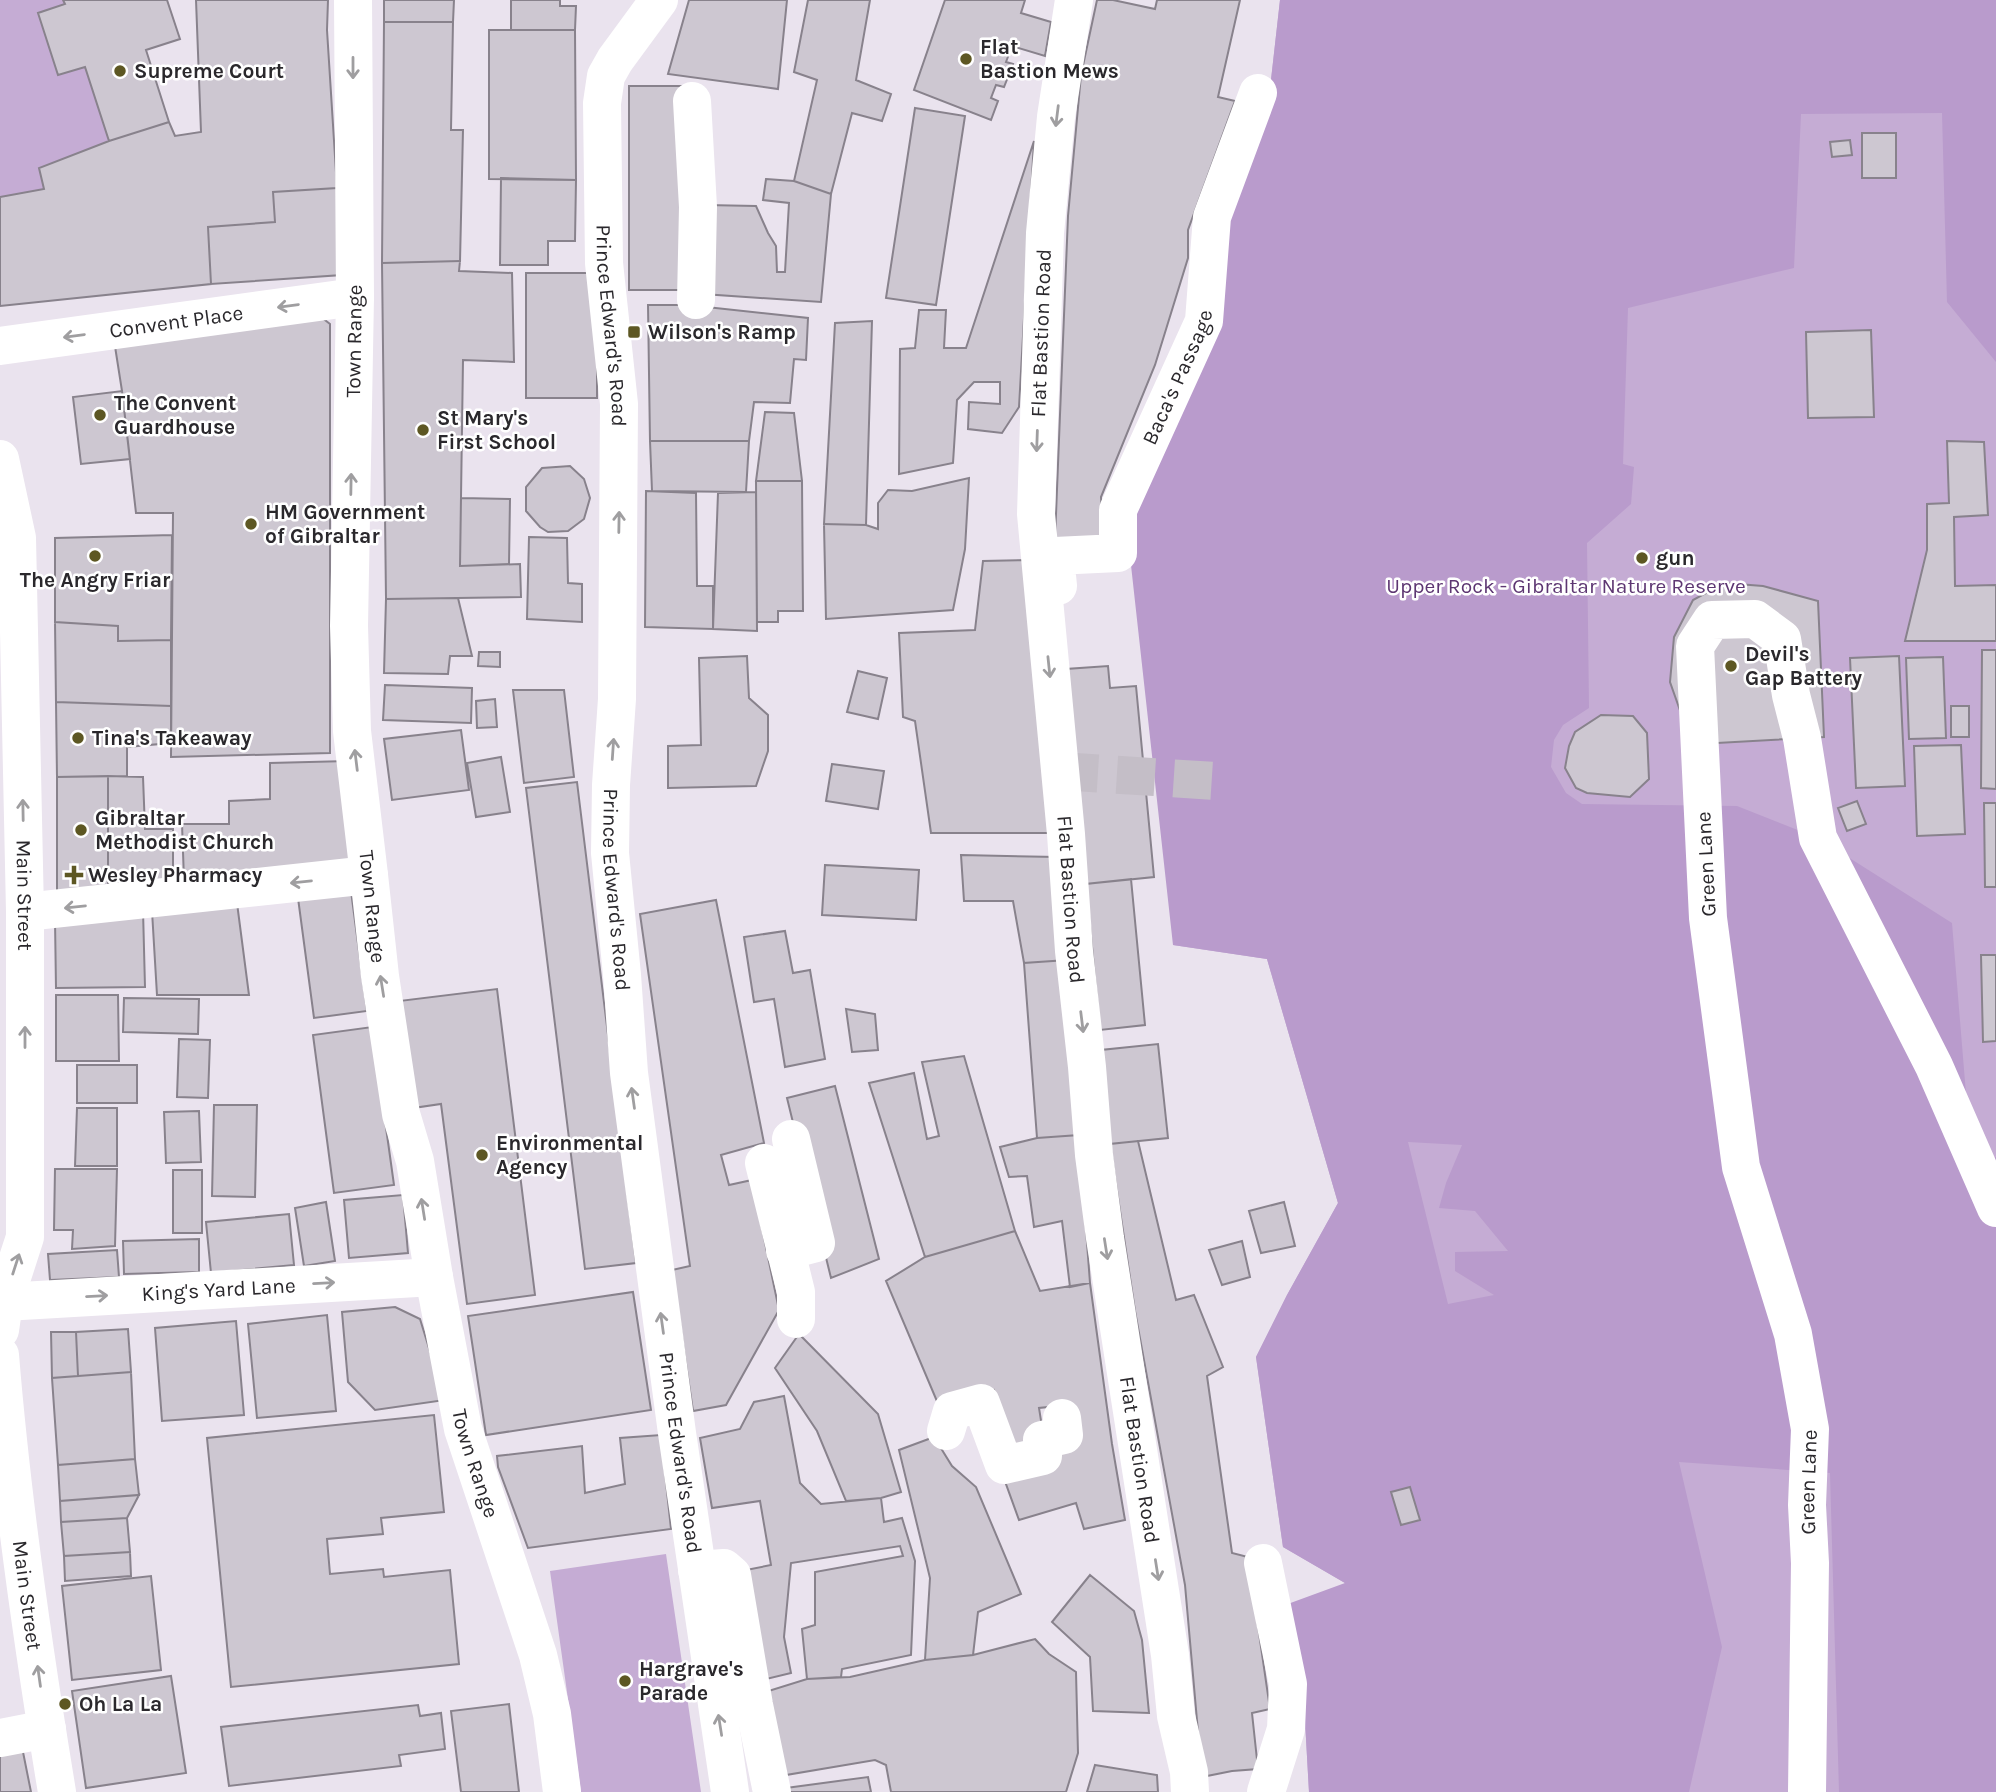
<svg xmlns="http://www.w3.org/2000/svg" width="1996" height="1792" font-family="Karla,sans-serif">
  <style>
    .green { fill: #c5acd4 }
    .forest { fill: #b99bcc; fill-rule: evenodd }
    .building { fill: #cdc7d1; stroke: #88828c; stroke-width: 2 }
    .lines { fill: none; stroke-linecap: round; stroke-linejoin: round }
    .minor-tunnel { stroke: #c4bec7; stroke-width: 38; stroke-dasharray: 38 19; stroke-linecap: butt }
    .minor { stroke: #fff; stroke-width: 38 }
    .oneway { stroke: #9f9ea0 }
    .poi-dot { fill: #5d5723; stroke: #fff; stroke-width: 2.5 }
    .labels { text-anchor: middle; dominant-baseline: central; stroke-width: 5; stroke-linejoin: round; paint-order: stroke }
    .poi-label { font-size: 21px; font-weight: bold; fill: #2a282c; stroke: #fff; text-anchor: start }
    .street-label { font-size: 21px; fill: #2a282c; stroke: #fff }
    .park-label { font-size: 21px; fill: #5d3672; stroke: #fff }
  </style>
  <rect width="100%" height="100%" fill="#eae3ee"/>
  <path class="green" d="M 0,0 L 63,0 L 65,4 L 38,13 L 58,75 L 85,67 L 109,141 L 39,168 L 44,189 L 0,197 Z
    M 1280,0 L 1996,0 L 1996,1792 L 1309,1792 L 1303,1685 L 1345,1583 L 1283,1547 L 1256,1357 L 1287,1295 L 1338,1203 L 1267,959 L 1173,945 Z
    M 666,1554 L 701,1792 L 581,1792 L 550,1571 Z"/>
  <path class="forest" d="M 1280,0 L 1996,0 L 1996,362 L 1947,302 L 1942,113 L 1801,114 L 1794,268 L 1628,308 L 1623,464 L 1634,467 L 1631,504 L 1587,543 L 1589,708 L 1563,725 L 1554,740 L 1551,767 L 1566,793 L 1582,804 L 1737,806 L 1818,838 L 1952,923 L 1972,1167 L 1996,1157 L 1996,1792 L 1839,1792 L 1830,1473 L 1679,1462 L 1722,1647 L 1689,1792 L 1309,1792 L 1303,1685 L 1285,1605 L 1345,1583 L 1283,1547 L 1256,1357 L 1287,1295 L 1338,1203 L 1267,959 L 1173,945 L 1125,511 L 1221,223 L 1269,98 ZM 1408,1142 L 1462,1145 L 1446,1183 L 1439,1208 L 1475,1211 L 1508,1251 L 1455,1252 L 1455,1271 L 1494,1295 L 1448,1304 Z"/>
  <path class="building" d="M 63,0 L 167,0 L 180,39 L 146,50 L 169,122 L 109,141 L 85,67 L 58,75 L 38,13 L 65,4 Z
    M 196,0 L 328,0 L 327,30 L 337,188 L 273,192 L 275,222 L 208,227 L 211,284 L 0,306 L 0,197 L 44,189 L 39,168 L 109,141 L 169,122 L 175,136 L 201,132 Z
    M 384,0 L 454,0 L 453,22 L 384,22 Z
    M 511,0 L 560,0 L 560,6 L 576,6 L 575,30 L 511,30 Z
    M 689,0 L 787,0 L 778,89 L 668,74 Z
    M 808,0 L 870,0 L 856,80 L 891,94 L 882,121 L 852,113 L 831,194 L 794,181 L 817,80 L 794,72 Z
    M 945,0 L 1025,0 L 1021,13 L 1051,22 L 1045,56 L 1012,46 L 1006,62 L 1013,64 L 1004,87 L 996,85 L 991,98 L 998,101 L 991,120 L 914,90 Z
    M 1097,0 L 1113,0 L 1155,9 L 1157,0 L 1240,0 L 1218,97 L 1235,101 L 1188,230 L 1188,258 L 1155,365 L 1101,497 L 1103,540 L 1055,539 L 1068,216 L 1081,75 Z
    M 384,22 L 453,22 L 451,130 L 463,130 L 460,261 L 382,263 Z
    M 489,30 L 575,30 L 576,180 L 489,179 Z
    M 629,86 L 684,86 L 684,290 L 629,290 Z
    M 915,108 L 965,116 L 936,305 L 886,298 Z
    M 1862,133 L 1896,133 L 1896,178 L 1862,178 Z
    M 1850,140 L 1852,155 L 1832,157 L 1830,142 Z
    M 1034,141 L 1019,407 L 1002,433 L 968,429 L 969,402 L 1000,404 L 1000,382 L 974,382 L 957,400 L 953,463 L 899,474 L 900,349 L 915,348 L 919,310 L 946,310 L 944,348 L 966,348 Z
    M 501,178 L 576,180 L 575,241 L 548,241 L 548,265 L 500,265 Z
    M 766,179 L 794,181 L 831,194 L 821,302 L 703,294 L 706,205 L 756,206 L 768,233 L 776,246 L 777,272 L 785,272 L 789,203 L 763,200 Z
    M 337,188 L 342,275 L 211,284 L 208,227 L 275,222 L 273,192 Z
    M 460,261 L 459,271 L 512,273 L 514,362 L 463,360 L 460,566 L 520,564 L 521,597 L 386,599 L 382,263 Z
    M 526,273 L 597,273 L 597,398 L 526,398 Z
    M 648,305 L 688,305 L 808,318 L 806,360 L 794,359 L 790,403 L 754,402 L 749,441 L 650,441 Z
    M 312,310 L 330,324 L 330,753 L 171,757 L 173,513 L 136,513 L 122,391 L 114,340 Z
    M 872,321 L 866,525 L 824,524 L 835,323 Z
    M 1871,330 L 1874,417 L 1808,418 L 1806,332 Z
    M 122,391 L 130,459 L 81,464 L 73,397 Z
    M 765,412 L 794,413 L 802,481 L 756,481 Z
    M 650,441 L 749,441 L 746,492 L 652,491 Z
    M 1947,441 L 1984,442 L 1988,515 L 1954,517 L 1955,586 L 1996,585 L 1996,641 L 1905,641 L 1927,550 L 1927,504 L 1949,503 Z
    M 570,466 L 584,479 L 590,498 L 584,519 L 568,531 L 548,532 L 540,527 L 526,511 L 526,487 L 542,468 Z
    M 969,478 L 965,549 L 953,610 L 826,619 L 824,524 L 866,525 L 878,529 L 878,503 L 888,490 L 912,491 Z
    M 756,481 L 802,481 L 803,611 L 778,611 L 778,622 L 757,622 Z
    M 646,491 L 696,493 L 697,586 L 713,586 L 713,629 L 645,627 Z
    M 756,492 L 757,631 L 713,629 L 718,493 Z
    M 461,498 L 510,499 L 509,564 L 460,566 Z
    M 172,535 L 171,640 L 118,641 L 118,626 L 55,622 L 55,538 Z
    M 529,537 L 567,538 L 568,583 L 582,584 L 582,622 L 527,619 Z
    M 1029,560 L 1051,833 L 931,833 L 915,721 L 903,717 L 899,633 L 975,630 L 983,561 Z
    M 1724,583 L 1763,586 L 1818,601 L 1824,737 L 1717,743 L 1682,716 L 1670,682 L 1674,637 L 1693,600 Z
    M 458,598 L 472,656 L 450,656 L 448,674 L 384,673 L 386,599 Z
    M 55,622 L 118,626 L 118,641 L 171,640 L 171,706 L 56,702 Z
    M 1982,650 L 1996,650 L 1996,789 L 1981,788 Z
    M 479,652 L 500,652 L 500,667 L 478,666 Z
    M 747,656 L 749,698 L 768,715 L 768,751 L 756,786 L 668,788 L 668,746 L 701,745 L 699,658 Z
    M 1899,656 L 1905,786 L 1856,788 L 1850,658 Z
    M 1943,657 L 1946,738 L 1909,739 L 1906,658 Z
    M 1108,666 L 1110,688 L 1136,686 L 1154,877 L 1086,884 L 1066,669 Z
    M 858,671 L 887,678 L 878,719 L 847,712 Z
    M 385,685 L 472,688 L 471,723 L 383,720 Z
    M 513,690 L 564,690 L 574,777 L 524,783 Z
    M 495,699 L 497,727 L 477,728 L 476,701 Z
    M 56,702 L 171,706 L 171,743 L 127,747 L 127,776 L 57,777 Z
    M 1951,706 L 1969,706 L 1969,737 L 1951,737 Z
    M 1601,715 L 1633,716 L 1647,733 L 1649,779 L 1630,797 L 1587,793 L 1576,788 L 1565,768 L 1569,746 L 1575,732 Z
    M 461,730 L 469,790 L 392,800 L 384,739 Z
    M 1961,745 L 1965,834 L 1917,836 L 1914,746 Z
    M 501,757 L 510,812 L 476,817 L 467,763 Z
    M 348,761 L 355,862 L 184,880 L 182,824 L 229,824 L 229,801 L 270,799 L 270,763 Z
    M 832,764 L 884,771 L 878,809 L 826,801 Z
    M 108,776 L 108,891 L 57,898 L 57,777 Z
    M 108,776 L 143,777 L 145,829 L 173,829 L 173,884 L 108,891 Z
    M 577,782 L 636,1263 L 585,1269 L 526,788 Z
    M 1857,801 L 1866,824 L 1847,831 L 1838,808 Z
    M 1984,803 L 1996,803 L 1996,887 L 1985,887 Z
    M 961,855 L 1057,857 L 1067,960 L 1024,963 L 1013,901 L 964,901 Z
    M 825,865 L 919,870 L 916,920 L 822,915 Z
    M 1131,879 L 1145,1025 L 1100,1030 L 1086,884 Z
    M 351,891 L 367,1011 L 314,1018 L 298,898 Z
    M 716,900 L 764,1143 L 721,1155 L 729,1185 L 752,1180 L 779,1310 L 726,1405 L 693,1411 L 672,1270 L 690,1266 L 640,914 Z
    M 237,903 L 249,995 L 157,995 L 152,911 Z
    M 143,910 L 145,987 L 56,988 L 55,920 Z
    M 785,931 L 793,973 L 810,970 L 825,1059 L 785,1067 L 774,999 L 754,1002 L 744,937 Z
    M 1981,955 L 1996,955 L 1996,1041 L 1983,1042 Z
    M 1067,960 L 1079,1135 L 1037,1138 L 1024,963 Z
    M 497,989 L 535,1295 L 467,1304 L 441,1104 L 413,1108 L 399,1001 Z
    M 56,995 L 118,995 L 119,1061 L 56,1061 Z
    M 124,998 L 199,999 L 198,1034 L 123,1032 Z
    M 846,1009 L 875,1014 L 878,1050 L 852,1052 Z
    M 372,1027 L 394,1185 L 334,1193 L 313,1035 Z
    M 179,1039 L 210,1040 L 208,1098 L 177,1097 Z
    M 1158,1044 L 1168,1138 L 1110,1144 L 1101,1050 Z
    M 964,1056 L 1015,1231 L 925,1257 L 869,1083 L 914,1073 L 927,1139 L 939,1136 L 922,1062 Z
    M 77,1065 L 137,1065 L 137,1103 L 77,1103 Z
    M 835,1086 L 879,1259 L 831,1278 L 787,1098 Z
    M 214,1105 L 257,1105 L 255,1197 L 212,1196 Z
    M 77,1108 L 117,1108 L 117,1166 L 75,1166 Z
    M 199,1111 L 201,1162 L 166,1163 L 164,1112 Z
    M 1079,1135 L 1090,1283 L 1070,1287 L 1062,1221 L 1034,1227 L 1027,1176 L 1009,1177 L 1000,1147 L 1037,1138 Z
    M 1138,1141 L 1176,1300 L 1194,1295 L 1223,1367 L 1207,1376 L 1232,1553 L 1248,1557 L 1270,1709 L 1252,1713 L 1258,1769 L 1232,1771 L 1202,1777 L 1185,1585 L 1135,1311 L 1110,1144 Z
    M 55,1169 L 117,1169 L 115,1246 L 72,1249 L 73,1230 L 54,1230 Z
    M 173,1170 L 202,1170 L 202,1233 L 173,1233 Z
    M 403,1195 L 408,1253 L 349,1258 L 344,1200 Z
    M 326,1202 L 335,1261 L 304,1266 L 295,1208 Z
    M 1284,1202 L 1295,1246 L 1261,1253 L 1249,1211 Z
    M 289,1214 L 294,1265 L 211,1273 L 206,1222 Z
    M 1015,1231 L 1040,1291 L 1090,1283 L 1112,1444 L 1125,1520 L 1084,1529 L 1076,1503 L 1019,1520 L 1002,1473 L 1068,1449 L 1074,1443 L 1068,1405 L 1039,1408 L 1043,1433 L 1030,1438 L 1033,1450 L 1009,1455 L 994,1390 L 939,1406 L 886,1281 L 925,1257 Z
    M 199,1239 L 199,1272 L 124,1274 L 123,1241 Z
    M 1242,1241 L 1250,1277 L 1222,1285 L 1209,1250 Z
    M 117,1250 L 119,1277 L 50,1280 L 48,1254 Z
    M 633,1292 L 651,1410 L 486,1435 L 468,1316 Z
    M 395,1307 L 420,1319 L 445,1400 L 375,1410 L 348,1382 L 342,1312 Z
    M 327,1315 L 336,1411 L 257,1418 L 248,1324 Z
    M 236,1321 L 244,1415 L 162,1421 L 155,1328 Z
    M 128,1329 L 131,1372 L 78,1376 L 76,1332 Z
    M 51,1332 L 76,1332 L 78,1376 L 52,1378 Z
    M 799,1334 L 878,1414 L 901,1492 L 881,1498 L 846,1501 L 817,1431 L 775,1368 Z
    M 131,1372 L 135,1459 L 58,1465 L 52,1378 Z
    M 784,1396 L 800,1483 L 821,1504 L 881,1498 L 884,1522 L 902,1518 L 915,1561 L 911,1655 L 842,1669 L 841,1677 L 807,1679 L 802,1629 L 815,1625 L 815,1572 L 903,1556 L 900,1546 L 791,1563 L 784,1637 L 791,1673 L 762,1680 L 741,1571 L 771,1565 L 760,1501 L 712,1508 L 700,1438 L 740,1429 L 754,1402 Z
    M 434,1415 L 444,1512 L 381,1518 L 383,1534 L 327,1539 L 330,1574 L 383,1569 L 384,1577 L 450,1570 L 459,1664 L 231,1687 L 207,1438 Z
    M 661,1435 L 671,1529 L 528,1548 L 498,1467 L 497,1456 L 582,1446 L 585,1493 L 625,1484 L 620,1438 Z
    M 934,1437 L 952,1466 L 976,1487 L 1021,1594 L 978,1612 L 973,1655 L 925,1660 L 930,1578 L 899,1450 Z
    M 135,1459 L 139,1495 L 60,1501 L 58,1465 Z
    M 1410,1487 L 1420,1520 L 1401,1525 L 1391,1492 Z
    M 139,1495 L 127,1518 L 61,1522 L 60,1501 Z
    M 127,1518 L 130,1552 L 64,1556 L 61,1522 Z
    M 130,1552 L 131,1576 L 65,1581 L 64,1556 Z
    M 1090,1575 L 1134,1611 L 1142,1640 L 1149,1713 L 1093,1711 L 1090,1657 L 1052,1622 Z
    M 151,1576 L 161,1670 L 72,1680 L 62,1586 Z
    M 1035,1639 L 1049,1654 L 1076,1672 L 1078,1753 L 1066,1792 L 891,1792 L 886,1765 L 875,1760 L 780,1776 L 762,1693 L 807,1679 L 850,1677 L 925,1660 L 973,1655 Z
    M 171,1676 L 186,1773 L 86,1788 L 72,1691 Z
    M 509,1704 L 519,1792 L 461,1792 L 451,1711 Z
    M 418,1705 L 420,1716 L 441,1713 L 445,1749 L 399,1755 L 401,1766 L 229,1786 L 221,1727 Z
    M 21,1742 L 31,1792 L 0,1792 L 0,1746 Z
    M 1095,1765 L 1157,1775 L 1158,1792 L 1087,1792 Z
    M 868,1777 L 871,1792 L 757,1792 L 771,1790 Z"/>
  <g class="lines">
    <path class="minor-tunnel" d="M 1060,771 L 1230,782"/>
    <g class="minor">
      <path id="s1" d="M 353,0 L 355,297 L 349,626 L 352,731 L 369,875 L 380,976 L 401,1114 L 415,1161 L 434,1277 L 463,1429 L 538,1655 L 552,1714 L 562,1792"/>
      <path id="s2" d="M 659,0 L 615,60 L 606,76 L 602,103 L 604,263 L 619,404 L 617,699 L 611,785 L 610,853 L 622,975 L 629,1073 L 677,1433 L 730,1792"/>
      <path id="s3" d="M 1074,0 L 1056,117 L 1045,233 L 1036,514 L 1066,834 L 1074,951 L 1087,1067 L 1094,1155 L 1105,1238 L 1170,1655 L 1176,1716 L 1189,1772 L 1190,1792"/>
      <path d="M 692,101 L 698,207 L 696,300"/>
      <path id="s4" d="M 0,346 L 355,297"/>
      <path id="s5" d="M 0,459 L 17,538 L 25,912 L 25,1237 L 4,1302 L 0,1330"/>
      <path id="s6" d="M 1048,586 L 1058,586 L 1055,556 L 1118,553 L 1118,510 L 1204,321 L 1212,217 L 1258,93"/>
      <path d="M 25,912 L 369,875"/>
      <path d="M 764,1163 L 796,1292 L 796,1319"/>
      <path d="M 785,1251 L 816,1243 L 791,1139"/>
      <path id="s7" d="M 4,1302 L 434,1277"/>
      <path id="s8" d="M 0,1355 C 12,1502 33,1647 57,1792"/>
      <path d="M 946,1431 L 952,1411 L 981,1403 L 1004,1465 L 1043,1456 L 1042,1440 L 1064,1435 L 1062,1418"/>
      <path d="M 1263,1563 L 1288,1684 L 1286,1729 L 1266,1792"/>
      <path d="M 697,1570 L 724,1568 L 732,1575 L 754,1705 L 772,1792"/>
      <path d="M 0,1738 L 47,1729"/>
      <path id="s9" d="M 1807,1792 L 1810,1563 L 1807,1505 L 1810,1429 L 1793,1334 L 1741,1167 L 1708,918 L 1695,646 L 1712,620 L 1755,619 L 1782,639 L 1791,695 L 1802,738 L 1818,838 L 1934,1066 L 1996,1208"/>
    </g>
  </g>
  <defs><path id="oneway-shaft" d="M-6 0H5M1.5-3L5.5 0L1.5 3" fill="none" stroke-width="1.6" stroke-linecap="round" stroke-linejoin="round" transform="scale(1.75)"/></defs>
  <g class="oneway">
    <use href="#oneway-shaft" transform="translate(353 68) rotate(90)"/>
    <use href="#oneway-shaft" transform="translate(1057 116) rotate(97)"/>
    <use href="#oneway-shaft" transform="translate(288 306) rotate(172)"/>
    <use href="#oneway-shaft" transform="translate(74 336) rotate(172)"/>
    <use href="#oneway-shaft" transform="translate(1037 441) rotate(92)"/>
    <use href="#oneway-shaft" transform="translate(351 484) rotate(-89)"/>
    <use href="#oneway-shaft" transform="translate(619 522) rotate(-89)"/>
    <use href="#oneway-shaft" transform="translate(1049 667) rotate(84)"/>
    <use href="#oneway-shaft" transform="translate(613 749) rotate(-86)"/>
    <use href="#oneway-shaft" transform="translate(356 760) rotate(-97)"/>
    <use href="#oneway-shaft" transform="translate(23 810) rotate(-91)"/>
    <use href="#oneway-shaft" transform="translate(301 882) rotate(174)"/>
    <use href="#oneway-shaft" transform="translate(75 907) rotate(174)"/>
    <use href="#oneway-shaft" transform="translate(382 986) rotate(-99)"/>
    <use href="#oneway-shaft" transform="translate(1082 1022) rotate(83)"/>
    <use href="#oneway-shaft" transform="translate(25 1037) rotate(-90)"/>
    <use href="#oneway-shaft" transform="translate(633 1098) rotate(-98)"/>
    <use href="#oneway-shaft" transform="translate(423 1209) rotate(-99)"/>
    <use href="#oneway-shaft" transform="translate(1106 1249) rotate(81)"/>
    <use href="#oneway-shaft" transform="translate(16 1264) rotate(-72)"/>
    <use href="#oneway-shaft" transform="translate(324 1283) rotate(-3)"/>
    <use href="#oneway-shaft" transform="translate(97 1296) rotate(-3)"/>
    <use href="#oneway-shaft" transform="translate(662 1323) rotate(-98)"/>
    <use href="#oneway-shaft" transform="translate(1157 1570) rotate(81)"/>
    <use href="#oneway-shaft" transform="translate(39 1676) rotate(-98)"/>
    <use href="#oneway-shaft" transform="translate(720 1725) rotate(-99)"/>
  </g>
  <g class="poi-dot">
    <circle cx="966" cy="59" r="7"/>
    <circle cx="120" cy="71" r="7"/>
    <rect x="627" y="325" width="14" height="14" rx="3.5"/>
    <circle cx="100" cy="415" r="7"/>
    <circle cx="423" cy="430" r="7"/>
    <circle cx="251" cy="524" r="7"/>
    <circle cx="95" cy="556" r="7"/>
    <circle cx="1642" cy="558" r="7"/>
    <circle cx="1731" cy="666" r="7"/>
    <circle cx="78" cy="738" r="7"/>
    <circle cx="81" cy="830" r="7"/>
    <path d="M70.5 864.5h7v7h7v7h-7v7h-7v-7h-7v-7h7z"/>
    <circle cx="482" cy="1155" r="7"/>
    <circle cx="625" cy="1681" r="7"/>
    <circle cx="65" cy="1704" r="7"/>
  </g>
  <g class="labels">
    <g class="poi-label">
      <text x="980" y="47">Flat<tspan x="980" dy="24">Bastion Mews</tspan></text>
      <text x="134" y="71">Supreme Court</text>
      <text x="648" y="332">Wilson's Ramp</text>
      <text x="114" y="403">The Convent<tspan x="114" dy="24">Guardhouse</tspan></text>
      <text x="437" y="418">St Mary's<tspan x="437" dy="24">First School</tspan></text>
      <text x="265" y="512">HM Government<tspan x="265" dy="24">of Gibraltar</tspan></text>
      <text x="1656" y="558">gun</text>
      <text x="95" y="580" text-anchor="middle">The Angry Friar</text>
      <text x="1745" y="654">Devil's<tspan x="1745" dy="24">Gap Battery</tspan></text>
      <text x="92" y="738">Tina's Takeaway</text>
      <text x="95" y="818">Gibraltar<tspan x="95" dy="24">Methodist Church</tspan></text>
      <text x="88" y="875">Wesley Pharmacy</text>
      <text x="496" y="1143">Environmental<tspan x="496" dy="24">Agency</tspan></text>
      <text x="639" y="1669">Hargrave's<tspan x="639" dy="24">Parade</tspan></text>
      <text x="79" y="1704">Oh La La</text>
    </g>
    <g class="street-label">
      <text stroke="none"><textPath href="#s4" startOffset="178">Convent Place</textPath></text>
      <text stroke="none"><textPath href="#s2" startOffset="343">Prince Edward's Road</textPath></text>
      <text transform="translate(1041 333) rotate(-88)">Flat Bastion Road</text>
      <text transform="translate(354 341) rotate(-89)">Town Range</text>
      <text stroke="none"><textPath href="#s6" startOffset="292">Baca's Passage</textPath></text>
      <text transform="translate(1706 864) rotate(-93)">Green Lane</text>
      <text stroke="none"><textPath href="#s2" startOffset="908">Prince Edward's Road</textPath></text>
      <text stroke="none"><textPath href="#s5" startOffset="438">Main Street</textPath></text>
      <text stroke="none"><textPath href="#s3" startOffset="903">Flat Bastion Road</textPath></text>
      <text stroke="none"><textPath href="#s1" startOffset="908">Town Range</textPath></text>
      <text stroke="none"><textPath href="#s7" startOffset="215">King's Yard Lane</textPath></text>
      <text stroke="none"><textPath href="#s2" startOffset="1475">Prince Edward's Road</textPath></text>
      <text stroke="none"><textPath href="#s3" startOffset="1468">Flat Bastion Road</textPath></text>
      <text stroke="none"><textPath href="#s1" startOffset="1475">Town Range</textPath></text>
      <text stroke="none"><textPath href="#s9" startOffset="310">Green Lane</textPath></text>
      <text stroke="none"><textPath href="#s8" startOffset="242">Main Street</textPath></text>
    </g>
    <g class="park-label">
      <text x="1566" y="586">Upper Rock - Gibraltar Nature Reserve</text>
    </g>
  </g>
</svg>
